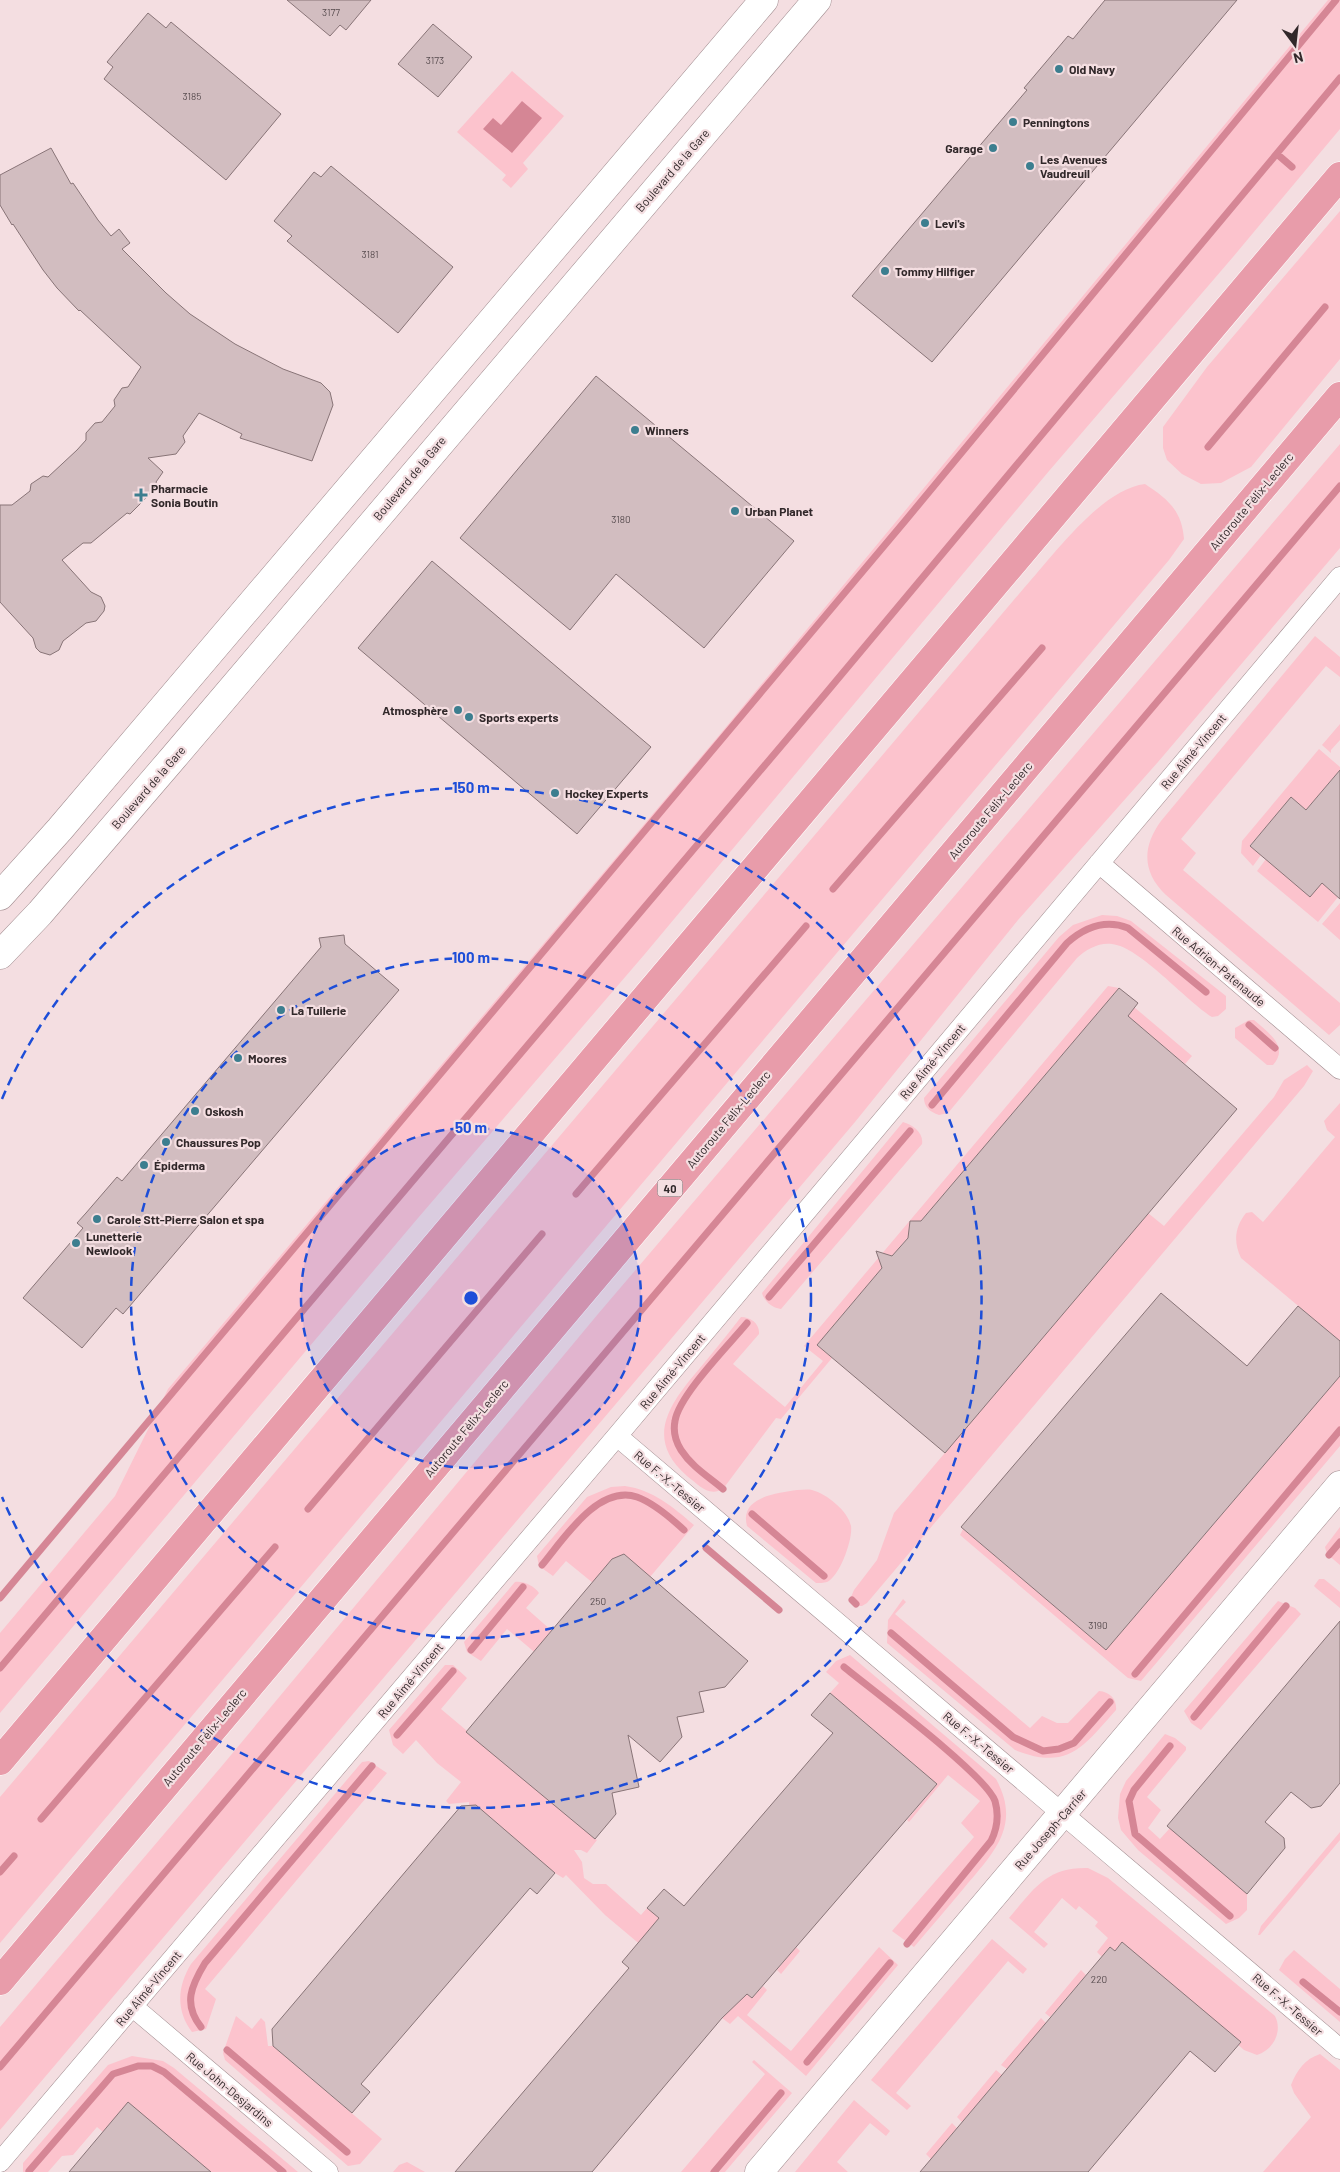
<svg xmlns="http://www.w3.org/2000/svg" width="1340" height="2172" font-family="Barlow,sans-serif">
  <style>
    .green { fill: #fcc3cd }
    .water { fill: #d58695 }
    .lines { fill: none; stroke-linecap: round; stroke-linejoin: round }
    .stream { stroke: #d58695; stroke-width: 7 }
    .building { fill: #d2bdc0; stroke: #887477 }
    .street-casing { stroke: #a08c8f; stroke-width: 21 }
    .secondary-casing { stroke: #a08c8f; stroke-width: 29 }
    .highway-casing { stroke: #fff; stroke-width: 29 }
    .street { stroke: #fff; stroke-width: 20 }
    .secondary { stroke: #fff; stroke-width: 28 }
    .highway { stroke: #e89caa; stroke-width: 28 }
    .ring { fill: none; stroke: #1d4ed8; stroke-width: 2.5; stroke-dasharray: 9 6 }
    .poi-dot { fill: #3c7e8f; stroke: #f4dee1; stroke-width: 2 }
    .labels { text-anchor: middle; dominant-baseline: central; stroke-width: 4.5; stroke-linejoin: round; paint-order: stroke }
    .number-label { font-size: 10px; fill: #594d50 }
    .shield { fill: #f4dee1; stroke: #6c5f61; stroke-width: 1 }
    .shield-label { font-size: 11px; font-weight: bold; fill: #31282a }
    .poi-label { font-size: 12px; font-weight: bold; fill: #31282a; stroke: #f4dee1; text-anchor: start }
    .street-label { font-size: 12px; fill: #31282a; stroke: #f4dee1 }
    .centre { fill: #1d4ed8; stroke: #f4dee1; stroke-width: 2.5 }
    .ring-label { font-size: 15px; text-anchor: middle; font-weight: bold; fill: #1d4ed8; stroke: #f4dee1; stroke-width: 4.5; stroke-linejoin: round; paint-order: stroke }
  </style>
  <rect width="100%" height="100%" fill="#f4dee1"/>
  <path class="green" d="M 1328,0 L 1340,0 L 1340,129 L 1233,257 L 1049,471 L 644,955 L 418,1218 L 0,1713 L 0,1633 L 115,1496 L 168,1389 L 716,739 Z
    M 512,71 L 564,116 L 523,163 L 528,169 L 511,188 L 502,180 L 506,175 L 457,132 Z
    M 1340,211 L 1340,359 L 1251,467 L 1221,483 L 1201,484 L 1182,474 L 1167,460 L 1163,448 L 1163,427 L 1207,367 Z
    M 1340,444 L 1340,548 L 1158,762 L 1018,920 L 855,1122 L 0,2130 L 0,2027 L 221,1767 L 598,1314 Z
    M 1145,484 C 1168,499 1182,511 1184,539 L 1169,560 L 0,1943 L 0,1797 L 1024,588 C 1053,556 1101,489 1145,484 Z
    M 1315,636 L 1340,657 L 1340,677 L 1326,666 L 1181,839 L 1196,853 L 1183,870 L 1340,1003 L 1340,1025 L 1329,1035 L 1166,895 C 1142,872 1142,847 1161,821 Z
    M 1340,724 L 1340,740 L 1331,750 L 1331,753 L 1322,745 Z
    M 1319,749 L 1340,767 L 1340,770 L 1306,810 L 1291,798 L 1250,845 L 1261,855 L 1253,866 L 1241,853 L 1242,841 Z
    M 1266,859 L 1322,883 L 1338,897 L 1318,922 L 1257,871 Z
    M 1340,903 L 1340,940 L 1322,924 Z
    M 1102,915 L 1117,916 L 1131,921 L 1226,996 L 1226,1009 L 1218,1016 L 1212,1017 C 1186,1001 1140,947 1112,944 C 1100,942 1086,949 1077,958 L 948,1113 L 939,1115 C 930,1112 924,1107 924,1098 L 1059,937 L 1073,925 Z
    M 1108,986 L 1119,988 L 921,1221 L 910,1225 L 910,1235 L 892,1256 L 886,1254 L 881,1259 L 882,1268 L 817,1345 L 832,1358 L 781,1419 L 776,1418 L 723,1489 C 708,1497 699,1485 687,1476 C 643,1438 671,1402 700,1368 C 714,1351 728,1334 741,1317 C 751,1317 760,1324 759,1334 L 733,1364 L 785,1407 L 823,1361 L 804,1346 Z
    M 1134,1007 L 1192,1056 L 1185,1064 L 1128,1016 Z
    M 1249,1020 L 1254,1020 C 1267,1032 1290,1046 1273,1065 L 1267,1065 L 1235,1038 L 1235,1028 Z
    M 1307,1065 L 1313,1071 L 1304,1086 L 867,1603 L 862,1606 L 854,1606 L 851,1597 L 854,1590 L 877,1560 L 894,1513 L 1148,1213 L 1164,1226 L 1274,1097 L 1284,1080 Z
    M 1340,1103 L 1340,1341 L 1241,1258 C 1233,1241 1235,1227 1246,1213 L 1252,1212 L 1263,1222 L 1335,1137 L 1327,1130 L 1324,1121 Z
    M 903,1122 C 913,1125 924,1133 922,1144 L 781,1309 C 772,1308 764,1301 762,1293 Z
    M 1340,1376 L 1340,1446 L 1141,1681 L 1128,1678 L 960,1535 L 963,1529 L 1106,1650 Z
    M 625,1486 C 653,1490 673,1507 694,1525 L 650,1577 L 622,1555 L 612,1559 L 593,1583 L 566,1561 L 553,1576 L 539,1566 L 537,1556 L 587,1497 L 611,1487 Z
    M 797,1490 C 802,1490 808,1489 812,1490 C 827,1494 848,1511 851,1526 C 853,1539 840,1576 827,1582 C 824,1583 819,1583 816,1583 L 747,1526 C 739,1497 777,1493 797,1490 Z
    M 1340,1527 L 1340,1565 L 1327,1554 L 1325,1547 Z
    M 1319,1579 L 1324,1579 L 1340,1592 L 1340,1608 L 1316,1588 L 1314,1586 Z
    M 515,1582 C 524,1581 534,1586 539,1593 L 526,1608 L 552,1631 L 552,1667 L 507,1629 L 481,1661 L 467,1652 L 464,1642 Z
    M 903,1599 L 906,1602 L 895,1614 L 1030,1728 L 1042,1716 L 1057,1723 L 1068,1723 L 1099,1691 C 1110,1692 1117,1699 1116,1710 C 1083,1747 1068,1771 1015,1750 L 887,1643 L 888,1620 Z
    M 1278,1601 L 1295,1608 L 1301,1614 L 1201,1730 L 1191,1723 L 1184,1711 Z
    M 850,1655 L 996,1779 C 1022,1826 993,1853 964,1888 C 948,1907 931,1927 914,1947 L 892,1931 L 974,1837 L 961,1823 L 980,1801 L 948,1775 L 909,1822 L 907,1820 L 937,1784 L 830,1693 L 839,1683 L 826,1672 L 836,1661 Z
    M 445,1665 L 453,1665 L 467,1678 L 441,1709 L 597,1840 L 587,1853 L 581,1850 L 574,1850 L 582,1862 L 584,1878 L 593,1884 L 606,1884 L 641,1915 L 647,1908 L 752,1998 L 763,1986 L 767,1990 L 747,2015 L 791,2051 L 879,1947 L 898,1965 L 806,2076 L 738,2016 L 730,2024 L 722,2018 L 724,2015 L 605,1915 L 566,1875 L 563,1878 L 555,1873 L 476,1805 L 469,1806 L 469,1802 L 449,1804 L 446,1801 L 461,1782 L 437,1763 L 416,1740 L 403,1754 L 393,1745 L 389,1730 Z
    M 1165,1734 L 1175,1738 L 1186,1747 L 1186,1750 L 1147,1797 L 1161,1810 L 1148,1828 L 1160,1839 L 1170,1828 L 1247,1894 L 1247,1910 L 1239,1918 L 1226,1924 L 1138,1850 L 1121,1830 L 1118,1818 L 1120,1794 L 1126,1781 Z
    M 369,1761 L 387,1773 L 205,1989 L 216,1999 L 206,2029 L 192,2032 C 176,2011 177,1987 191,1964 L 362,1762 Z
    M 1340,1832 L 1340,1840 L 1260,1935 L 1258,1935 L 1261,1926 Z
    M 1088,1868 L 1108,1878 L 1275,2016 C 1283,2032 1273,2050 1257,2055 L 1244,2050 L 1122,1942 L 1115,1951 L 1110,1947 L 1102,1957 L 1097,1952 L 1108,1938 L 1095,1926 L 1098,1922 L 1079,1906 L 1076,1910 L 1062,1898 L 1034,1932 L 1048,1944 L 1044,1948 L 1009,1918 C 1034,1889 1046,1867 1088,1868 Z
    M 992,1939 L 1027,1969 L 1023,1974 L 1008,1961 L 896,2093 L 911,2106 L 907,2110 L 871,2080 Z
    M 796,1947 L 800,1951 L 781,1974 L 777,1970 Z
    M 1294,1950 L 1340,1989 L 1340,2022 L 1279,1970 L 1285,1959 Z
    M 1081,1970 L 1086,1975 L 1050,2017 L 1045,2013 Z
    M 236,2016 L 252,2029 L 261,2018 L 265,2022 L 268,2046 L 273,2046 L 382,2139 L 360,2164 L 348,2166 L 225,2060 L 223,2053 Z
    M 1041,2018 L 1046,2023 L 1007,2069 L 1001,2065 Z
    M 1320,2054 L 1340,2070 L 1340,2172 L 1263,2172 L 1311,2117 L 1294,2093 L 1291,2085 C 1297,2070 1305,2059 1320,2054 Z
    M 132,2056 L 163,2061 L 174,2068 L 298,2172 L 211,2172 L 103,2132 L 97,2127 L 73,2155 L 62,2156 L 48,2172 L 23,2172 L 23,2163 L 108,2065 Z
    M 754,2060 L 792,2093 L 725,2172 L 681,2172 L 765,2074 L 752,2062 Z
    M 996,2070 L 1002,2075 L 962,2122 L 957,2117 Z
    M 854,2100 L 890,2131 L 886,2136 L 870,2123 L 837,2162 L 848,2172 L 795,2172 Z
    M 952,2123 L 957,2128 L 931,2159 L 926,2154 Z
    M 407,2162 L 425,2172 L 393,2172 L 399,2165 Z"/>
  <path class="water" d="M 522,101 L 542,118 L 512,153 L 483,129 L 493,118 L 501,125 Z"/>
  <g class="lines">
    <path class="stream" d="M 1277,154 L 1292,167
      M 1208,447 L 1325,307
      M 833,889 L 1042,648
      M 1249,1025 L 1275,1048
      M 932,1105 L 1067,943 C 1085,927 1105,919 1128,928 L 1206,992
      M 576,1194 L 806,926
      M 769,1297 L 910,1131
      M 723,1489 C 709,1477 692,1467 681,1450 C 676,1442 673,1431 675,1421 C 679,1395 729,1345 747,1323
      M 308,1509 L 542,1234
      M 752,1514 L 824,1576
      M 706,1548 L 779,1610
      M 1329,1555 L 1340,1542
      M 542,1565 C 563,1540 598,1484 637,1497 C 654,1503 671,1518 684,1530
      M 0,1598 L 905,521 L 1336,0
      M 852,1600 L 856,1604
      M 891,1633 L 1013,1737 L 1043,1751 L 1059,1749 L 1074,1743 L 1110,1702
      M 471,1650 L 523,1587
      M 844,1667 C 872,1690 985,1774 995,1801 C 999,1815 997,1829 991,1841 L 907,1944
      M 0,1668 L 826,693 L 1340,78
      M 1135,1674 L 1340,1430
      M 1194,1717 L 1286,1606
      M 397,1735 L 453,1671
      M 1170,1746 L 1134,1790 L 1129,1801 L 1135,1834 L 1230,1916
      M 41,1819 L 275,1547
      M 0,1872 L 14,1856
      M 1303,1982 L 1340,2012
      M 201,2027 C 183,2004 191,1986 205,1963 L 372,1766
      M 227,2050 L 347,2152
      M 807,2062 L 890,1963
      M 0,2067 L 1340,486
      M 29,2171 L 113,2074 L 138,2066 L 152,2066 L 164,2072 L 283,2172
      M 714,2172 L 781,2093"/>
  </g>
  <path class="building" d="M 287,0 L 371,0 L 346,30 L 340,25 L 330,36 Z
    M 1105,0 L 1237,0 L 932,362 L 852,296 L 1027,90 L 1024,88 L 1068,36 L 1073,39 Z
    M 148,13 L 166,28 L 171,22 L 281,114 L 226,180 L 104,79 L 113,67 L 107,62 Z
    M 433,24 L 472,57 L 438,97 L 398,64 Z
    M 51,148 L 71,184 L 73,183 L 98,220 L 111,236 L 119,229 L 130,243 L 122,249 L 166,293 L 190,314 L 235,344 L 283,369 L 321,383 L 330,392 L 333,405 L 312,461 L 240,438 L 242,434 L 199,413 L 183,436 L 185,442 L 176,454 L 148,458 L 163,472 L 156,482 L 157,485 L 145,499 L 130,514 L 127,513 L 91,543 L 83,543 L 62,560 L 91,592 L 101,597 L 105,606 L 104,611 L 96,621 L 86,623 L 63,641 L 59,650 L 50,655 L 40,652 L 36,648 L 33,638 L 0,602 L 0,505 L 12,505 L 30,491 L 31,484 L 43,476 L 48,477 L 77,450 L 86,440 L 86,433 L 95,423 L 102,422 L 115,406 L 114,400 L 122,388 L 128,387 L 141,367 L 80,310 L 79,311 L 57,288 L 43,270 L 13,224 L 12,225 L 0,205 L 0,175 Z
    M 331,166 L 453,267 L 398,333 L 287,241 L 292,236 L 274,221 L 314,172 L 321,177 Z
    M 596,376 L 794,541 L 704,648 L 616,574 L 570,630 L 460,538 Z
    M 432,561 L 651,747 L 577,834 L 358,648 Z
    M 1340,770 L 1340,899 L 1322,883 L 1310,897 L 1250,846 L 1291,797 L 1306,810 Z
    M 344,935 L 345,944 L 399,990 L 123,1314 L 116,1308 L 82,1348 L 23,1298 L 83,1228 L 77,1223 L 86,1213 L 117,1177 L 122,1181 L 321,947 L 319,938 Z
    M 1119,988 L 1138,1003 L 1128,1016 L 1237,1109 L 945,1453 L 817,1345 L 882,1268 L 876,1251 L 892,1256 L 908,1238 L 910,1221 L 921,1221 Z
    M 1161,1293 L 1247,1366 L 1298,1306 L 1340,1341 L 1340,1376 L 1106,1650 L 961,1527 Z
    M 624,1554 L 748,1661 L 725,1687 L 699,1692 L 704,1712 L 677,1717 L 682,1737 L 660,1762 L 628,1735 L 639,1787 L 612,1793 L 616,1814 L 595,1839 L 466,1732 L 612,1559 Z
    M 1340,1621 L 1340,1783 L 1321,1806 L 1311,1808 L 1291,1792 L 1265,1822 L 1284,1838 L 1285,1848 L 1247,1894 L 1167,1826 Z
    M 830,1693 L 937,1784 L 752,1998 L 747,1994 L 722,2018 L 592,2172 L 455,2172 L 629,1968 L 622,1962 L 659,1918 L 647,1908 L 664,1889 L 684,1906 L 833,1733 L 811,1715 Z
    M 476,1805 L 555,1873 L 537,1894 L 530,1888 L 361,2084 L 370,2092 L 352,2113 L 273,2046 L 272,2029 L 461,1806 Z
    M 1122,1942 L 1241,2042 L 1215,2072 L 1190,2051 L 1088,2172 L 920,2172 L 1110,1947 L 1115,1951 Z
    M 128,2102 L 211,2172 L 69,2172 Z"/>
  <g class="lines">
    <defs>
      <path id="street" d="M 1099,863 L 1340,1069
        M 617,1436 L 1340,2049
        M 132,2006 L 328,2172
        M 0,2162 L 617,1436 L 1340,577"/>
      <path id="secondary" d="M 0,896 L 60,829 L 764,0
        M 0,955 L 40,913 L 173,758 L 817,0
        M 759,2172 L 1340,1485"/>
      <path id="highway" d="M 0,1761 L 1340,176
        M 0,1981 L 1340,396"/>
    </defs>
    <use href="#street" class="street-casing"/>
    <use href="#secondary" class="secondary-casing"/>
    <use href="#highway" class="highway-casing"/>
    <use href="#street" class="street"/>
    <use href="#secondary" class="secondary"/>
    <use href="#highway" class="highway"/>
  </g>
  <circle cx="471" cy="1298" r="170" fill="#1d4ed8" fill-opacity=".12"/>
  <g class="ring">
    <circle cx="471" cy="1298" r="170"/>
    <circle cx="471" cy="1298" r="340"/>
    <path d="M2 1099A510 510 0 1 1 2 1497"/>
  </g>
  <g class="poi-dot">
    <circle cx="1059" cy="69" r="5"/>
    <circle cx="1013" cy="122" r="5"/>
    <circle cx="993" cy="148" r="5"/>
    <circle cx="1030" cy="166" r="5"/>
    <circle cx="925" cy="223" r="5"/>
    <circle cx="885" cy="271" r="5"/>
    <circle cx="635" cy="430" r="5"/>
    <path d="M138.5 487.5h5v5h5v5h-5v5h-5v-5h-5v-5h5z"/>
    <circle cx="735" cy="511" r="5"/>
    <circle cx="458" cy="710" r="5"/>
    <circle cx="469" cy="717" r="5"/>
    <circle cx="555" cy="793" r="5"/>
    <circle cx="281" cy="1010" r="5"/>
    <circle cx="238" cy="1058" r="5"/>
    <circle cx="195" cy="1111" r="5"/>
    <circle cx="166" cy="1142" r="5"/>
    <circle cx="144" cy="1165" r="5"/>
    <circle cx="97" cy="1219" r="5"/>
    <circle cx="76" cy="1243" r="5"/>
  </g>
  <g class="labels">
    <g class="number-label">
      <text x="331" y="12">3177</text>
      <text x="435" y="60">3173</text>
      <text x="192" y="96">3185</text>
      <text x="370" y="254">3181</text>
      <text x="621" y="519">3180</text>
      <text x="598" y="1601">250</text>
      <text x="1098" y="1625">3190</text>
      <text x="1099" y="1979">220</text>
    </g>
    <rect class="shield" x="657.5" y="1179.5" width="25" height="17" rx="4"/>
    <g class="shield-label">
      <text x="670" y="1188">40</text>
    </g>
    <g class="poi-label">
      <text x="1069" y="69">Old Navy</text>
      <text x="1023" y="122">Penningtons</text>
      <text x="983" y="148" text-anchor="end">Garage</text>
      <text x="1040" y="159">Les Avenues<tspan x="1040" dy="14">Vaudreuil</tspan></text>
      <text x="935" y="223">Levi's</text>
      <text x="895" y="271">Tommy Hilfiger</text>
      <text x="645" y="430">Winners</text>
      <text x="151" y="488">Pharmacie<tspan x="151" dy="14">Sonia Boutin</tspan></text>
      <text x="745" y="511">Urban Planet</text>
      <text x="448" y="710" text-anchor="end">Atmosphère</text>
      <text x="479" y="717">Sports experts</text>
      <text x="565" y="793">Hockey Experts</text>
      <text x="291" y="1010">La Tuilerie</text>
      <text x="248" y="1058">Moores</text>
      <text x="205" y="1111">Oskosh</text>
      <text x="176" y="1142">Chaussures Pop</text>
      <text x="154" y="1165">Épiderma</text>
      <text x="107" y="1219">Carole Stt-Pierre Salon et spa</text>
      <text x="86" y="1236">Lunetterie<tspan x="86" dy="14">Newlook</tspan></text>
    </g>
    <g class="street-label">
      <text transform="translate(672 170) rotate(-49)">Boulevard de la Gare</text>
      <text transform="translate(409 478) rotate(-50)">Boulevard de la Gare</text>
      <text transform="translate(1251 501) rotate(-50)">Autoroute Félix-Leclerc</text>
      <text transform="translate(1193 751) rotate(-50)">Rue Aimé-Vincent</text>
      <text transform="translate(148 787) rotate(-49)">Boulevard de la Gare</text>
      <text transform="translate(990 810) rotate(-50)">Autoroute Félix-Leclerc</text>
      <text transform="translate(1219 966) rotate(40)">Rue Adrien-Patenaude</text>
      <text transform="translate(932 1061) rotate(-50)">Rue Aimé-Vincent</text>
      <text transform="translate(728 1119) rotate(-50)">Autoroute Félix-Leclerc</text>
      <text transform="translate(672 1371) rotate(-50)">Rue Aimé-Vincent</text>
      <text transform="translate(466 1428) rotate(-50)">Autoroute Félix-Leclerc</text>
      <text transform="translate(670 1481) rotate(40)">Rue F.-X.-Tessier</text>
      <text transform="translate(410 1680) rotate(-50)">Rue Aimé-Vincent</text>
      <text transform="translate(204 1737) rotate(-50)">Autoroute Félix-Leclerc</text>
      <text transform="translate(979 1742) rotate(40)">Rue F.-X.-Tessier</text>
      <text transform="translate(1050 1829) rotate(-49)">Rue Joseph-Carrier</text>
      <text transform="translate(148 1988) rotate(-50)">Rue Aimé-Vincent</text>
      <text transform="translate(1288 2004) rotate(41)">Rue F.-X.-Tessier</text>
      <text transform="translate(230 2089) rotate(40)">Rue John-Desjardins</text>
    </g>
  </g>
  <circle cx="471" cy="1298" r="8" class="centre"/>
  <g class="ring-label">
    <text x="471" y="793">150 m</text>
    <text x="471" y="963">100 m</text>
    <text x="471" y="1133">50 m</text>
  </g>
  <g transform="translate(1295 45) rotate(165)" stroke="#f4dee1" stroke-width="4" paint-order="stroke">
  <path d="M0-4L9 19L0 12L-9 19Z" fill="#31282a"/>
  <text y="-8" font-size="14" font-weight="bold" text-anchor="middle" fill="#31282a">N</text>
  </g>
</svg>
